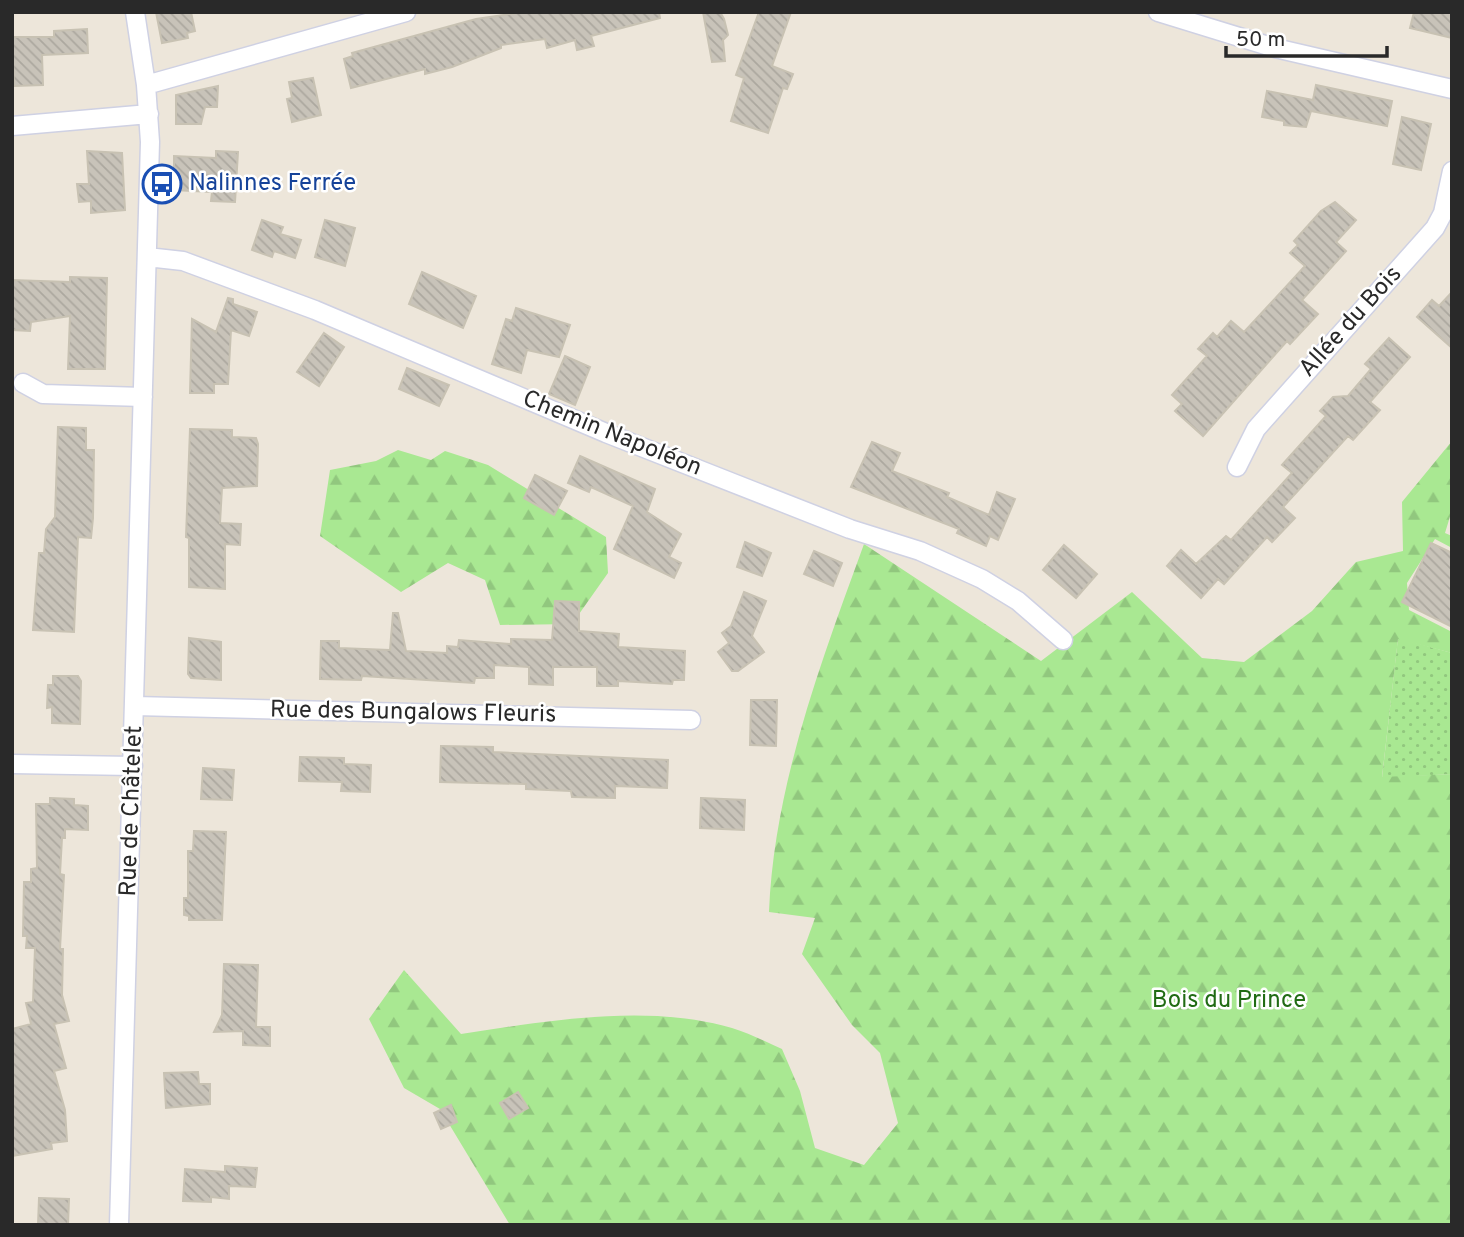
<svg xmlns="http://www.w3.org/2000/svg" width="1464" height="1237" font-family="Overpass,sans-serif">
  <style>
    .grass { fill: url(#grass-dots) }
    .forest { fill: url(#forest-firs) }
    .building { fill: url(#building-back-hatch); stroke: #c8c2b3; stroke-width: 2 }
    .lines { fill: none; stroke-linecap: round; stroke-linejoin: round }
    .street-casing { stroke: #cfd1e3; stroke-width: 21 }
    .street { stroke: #fff; stroke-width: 18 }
    .labels { text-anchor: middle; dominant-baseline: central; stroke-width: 5; stroke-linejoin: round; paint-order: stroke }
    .transit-label { font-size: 24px; fill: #164399; stroke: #fff; text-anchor: start }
    .street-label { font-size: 24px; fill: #292929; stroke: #fff }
    .park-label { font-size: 24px; fill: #216b14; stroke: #fff }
  </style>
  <defs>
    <pattern id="grass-dots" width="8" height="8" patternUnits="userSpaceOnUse" patternTransform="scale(1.75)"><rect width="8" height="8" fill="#a9e892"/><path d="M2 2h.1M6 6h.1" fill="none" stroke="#91c77e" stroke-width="1.8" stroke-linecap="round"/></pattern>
    <pattern id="forest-firs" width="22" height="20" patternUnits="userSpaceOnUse" patternTransform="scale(1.75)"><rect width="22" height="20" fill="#a9e892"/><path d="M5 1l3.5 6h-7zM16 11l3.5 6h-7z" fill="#91c77e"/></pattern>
    <pattern id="building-back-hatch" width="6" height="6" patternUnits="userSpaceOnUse" patternTransform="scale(1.75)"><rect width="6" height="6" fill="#c8c3b9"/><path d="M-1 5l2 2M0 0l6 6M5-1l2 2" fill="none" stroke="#aca89f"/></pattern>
  </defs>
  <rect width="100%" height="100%" fill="#ede6da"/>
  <path class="grass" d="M 1398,638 L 1452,653 L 1452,774 L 1382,778 Z"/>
  <path class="forest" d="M 1452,441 L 1452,510 L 1445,533 L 1452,536 L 1452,548 L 1435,539 L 1407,583 L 1409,610 L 1452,632 L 1452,653 L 1398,639 L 1382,777 L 1452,774 L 1452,1225 L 510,1225 L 440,1109 L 404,1088 L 369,1019 L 404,970 L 461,1034 C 548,1021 646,1003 732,1028 C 749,1033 766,1042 782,1049 L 800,1091 L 815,1148 L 864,1165 L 898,1123 L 880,1053 L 852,1025 L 802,954 L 815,918 L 769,912 C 774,786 821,662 864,544 L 1041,661 L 1132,592 L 1202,658 L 1244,662 L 1312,611 L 1356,562 L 1403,551 L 1402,502 Z
    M 398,450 L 431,460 L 445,451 L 488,465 L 606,537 L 608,573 L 572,624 L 500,625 L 485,580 L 448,563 L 401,592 L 320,536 L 330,470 L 376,461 Z"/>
  <path class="building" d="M 156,12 L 191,12 L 195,31 L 187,33 L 188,38 L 162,43 Z
    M 523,12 L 659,12 L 660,18 L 591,36 L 594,46 L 577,50 L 575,40 L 547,48 L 545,39 L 501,45 L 501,48 L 452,67 L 425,74 L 425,69 L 351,88 L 344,59 L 353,56 L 352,53 L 476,19 Z
    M 703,12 L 720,12 L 724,19 L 728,35 L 723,40 L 725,61 L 712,62 Z
    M 759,12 L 791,12 L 772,66 L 793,74 L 787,89 L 783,88 L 768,133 L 731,121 L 744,78 L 736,75 Z
    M 1414,12 L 1452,12 L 1452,38 L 1410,28 Z
    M 87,29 L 88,53 L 42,55 L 43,85 L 14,86 L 12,37 L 54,37 L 54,31 Z
    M 313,78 L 321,115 L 292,122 L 287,99 L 292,98 L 289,82 Z
    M 1316,85 L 1392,101 L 1387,126 L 1311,111 L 1306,127 L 1284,125 L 1284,121 L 1262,117 L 1267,91 L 1313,100 Z
    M 218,86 L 217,107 L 205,107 L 201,124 L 176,124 L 176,95 Z
    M 1402,117 L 1431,124 L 1421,170 L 1393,164 Z
    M 87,151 L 122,153 L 125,210 L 91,213 L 91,201 L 79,202 L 77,184 L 89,184 Z
    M 216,151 L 238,152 L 235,202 L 211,201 L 212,192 L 174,190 L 174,156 L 216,158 Z
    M 1335,202 L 1356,220 L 1336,242 L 1346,251 L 1302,300 L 1318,314 L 1290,344 L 1287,341 L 1203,436 L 1175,411 L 1182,404 L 1172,395 L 1207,356 L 1198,349 L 1213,333 L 1217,337 L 1231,321 L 1244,332 L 1305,266 L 1290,253 L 1298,245 L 1294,241 L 1321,211 Z
    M 262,220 L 283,227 L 280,234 L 301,240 L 295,258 L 274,251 L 272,257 L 252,250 Z
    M 325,220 L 355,228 L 345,266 L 315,257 Z
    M 422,272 L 476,296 L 463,328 L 409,304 Z
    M 70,277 L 107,278 L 105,369 L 68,369 L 70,316 L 31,322 L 30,331 L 12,330 L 12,280 L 70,282 Z
    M 1452,292 L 1452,348 L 1417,317 L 1432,300 L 1439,306 Z
    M 228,298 L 233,299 L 233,304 L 257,312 L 249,336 L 231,330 L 228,384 L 214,384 L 214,393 L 190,393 L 192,319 L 216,332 Z
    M 516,308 L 570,325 L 559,357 L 527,350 L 521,373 L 492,364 L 506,319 L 512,321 Z
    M 324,333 L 344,347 L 319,386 L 297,372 Z
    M 1389,338 L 1410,357 L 1370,402 L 1380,410 L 1353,440 L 1348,436 L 1283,507 L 1295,518 L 1272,542 L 1267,537 L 1224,584 L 1218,579 L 1201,598 L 1167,566 L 1181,550 L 1196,564 L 1226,536 L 1231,540 L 1292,473 L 1282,465 L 1326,416 L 1320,411 L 1333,397 L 1348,396 L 1371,369 L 1365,364 Z
    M 565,356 L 590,367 L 575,405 L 549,394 Z
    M 407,368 L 449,385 L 439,406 L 399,389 Z
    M 58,427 L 86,428 L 86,450 L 94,450 L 93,518 L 91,538 L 78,537 L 74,632 L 33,630 L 39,553 L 44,553 L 46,529 L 55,517 Z
    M 190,429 L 232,430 L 232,437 L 256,438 L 258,444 L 257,486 L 222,488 L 220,523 L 241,524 L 240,545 L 225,544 L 225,589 L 189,587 L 189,538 L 186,537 Z
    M 872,442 L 900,453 L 892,471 L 949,493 L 947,497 L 989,515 L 997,492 L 1015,499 L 998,540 L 990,536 L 986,546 L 957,533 L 959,529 L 851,487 Z
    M 580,456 L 655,489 L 647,512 L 681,534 L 669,557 L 681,563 L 674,578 L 614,549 L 633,506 L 591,487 L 589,492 L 568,483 Z
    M 535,475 L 567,491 L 554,515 L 524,498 Z
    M 745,542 L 771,553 L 762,576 L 737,567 Z
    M 1431,543 L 1452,553 L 1452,627 L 1402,602 Z
    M 1064,545 L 1097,574 L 1076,598 L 1043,570 Z
    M 814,551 L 842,563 L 833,586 L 804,574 Z
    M 744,592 L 766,601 L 752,636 L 764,652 L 738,671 L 732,671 L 718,652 L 729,643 L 722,633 L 731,626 Z
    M 555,601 L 579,602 L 579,631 L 619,634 L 618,647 L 685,651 L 684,680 L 673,680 L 672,684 L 618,681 L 618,686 L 597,686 L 597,667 L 553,667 L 553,685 L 529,684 L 529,667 L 494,665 L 494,678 L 475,678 L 474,683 L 362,676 L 361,680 L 320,679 L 321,641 L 339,641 L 339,648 L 390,650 L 393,613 L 398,613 L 406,651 L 447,653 L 447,646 L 458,647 L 459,640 L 511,644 L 511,639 L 552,640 Z
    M 189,638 L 221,642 L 221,680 L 191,678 L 188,674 Z
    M 53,676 L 78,676 L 81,681 L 80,724 L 52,723 L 52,707 L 47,708 L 48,685 L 53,685 Z
    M 751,700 L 777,700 L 776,746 L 750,745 Z
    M 441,746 L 493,747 L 493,752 L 668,760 L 667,788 L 615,786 L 615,798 L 572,797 L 571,791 L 526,789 L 526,784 L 440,782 Z
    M 300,757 L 344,758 L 344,764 L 371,765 L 370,792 L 341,791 L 342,782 L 299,781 Z
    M 203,768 L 234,770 L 232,800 L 201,799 Z
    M 50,798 L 74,799 L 74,805 L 88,806 L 88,830 L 65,829 L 65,838 L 62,838 L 60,874 L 64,875 L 60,949 L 63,949 L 62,995 L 69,1021 L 54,1024 L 66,1068 L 54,1071 L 65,1110 L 67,1141 L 51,1143 L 52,1149 L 12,1156 L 12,1029 L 31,1024 L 26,1003 L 33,1002 L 35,948 L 26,948 L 27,936 L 23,936 L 24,882 L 31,882 L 31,869 L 37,868 L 36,804 L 50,804 Z
    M 701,798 L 745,800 L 744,830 L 700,828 Z
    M 194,831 L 226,832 L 222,920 L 189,920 L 189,916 L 184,915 L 184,898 L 188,898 L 188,851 L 193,851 Z
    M 224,964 L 258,965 L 256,1027 L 270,1027 L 270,1046 L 243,1045 L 243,1031 L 214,1032 L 222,1015 Z
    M 198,1072 L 199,1084 L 210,1084 L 210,1104 L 166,1108 L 164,1073 Z
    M 518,1092 L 528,1108 L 509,1119 L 500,1103 Z
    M 451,1105 L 457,1122 L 441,1129 L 434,1113 Z
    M 225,1166 L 257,1168 L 255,1187 L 229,1186 L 229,1199 L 211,1197 L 211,1202 L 183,1201 L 185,1169 L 225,1172 Z
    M 39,1198 L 69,1199 L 68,1225 L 38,1225 Z"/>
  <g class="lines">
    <defs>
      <path id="street" d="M 1158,12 L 1275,48 L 1452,89
        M 146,85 L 406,12
        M 12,126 L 149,114
        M 147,257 L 183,261 L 315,310 L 606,433 L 850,529 L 920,551 L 982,579 L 1018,601 L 1063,640
        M 23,383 L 43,394 L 143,397
        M 1237,467 L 1256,429 L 1435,228 L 1443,213 L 1452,171
        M 135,706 L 691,720
        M 12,764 L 133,766
        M 119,1225 L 150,142 L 146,85 L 135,12"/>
    </defs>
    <use href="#street" class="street-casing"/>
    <use href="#street" class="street"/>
  </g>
  <defs>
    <symbol id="bus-ring" viewBox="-11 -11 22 22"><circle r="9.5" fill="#fff" stroke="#1a4fb4" stroke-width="1.5"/><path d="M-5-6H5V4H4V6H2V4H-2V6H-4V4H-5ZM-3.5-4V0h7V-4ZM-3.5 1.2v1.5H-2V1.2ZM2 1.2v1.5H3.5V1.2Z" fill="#1a4fb4"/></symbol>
  </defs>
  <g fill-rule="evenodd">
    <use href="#bus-ring" x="140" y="162" width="44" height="44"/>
  </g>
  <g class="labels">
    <g class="transit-label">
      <text x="189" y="184">Nalinnes Ferrée</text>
    </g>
    <g class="street-label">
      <text transform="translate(1351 322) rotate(-48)">Allée du Bois</text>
      <text transform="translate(612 434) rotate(22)">Chemin Napoléon</text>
      <text transform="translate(413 713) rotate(1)">Rue des Bungalows Fleuris</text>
      <text transform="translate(132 811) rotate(-88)">Rue de Châtelet</text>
    </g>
    <g class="park-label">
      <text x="1229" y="1001">Bois du Prince</text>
    </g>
  </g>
  <rect width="1464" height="1237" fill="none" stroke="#292929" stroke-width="28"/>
  <path d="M1226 46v10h161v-10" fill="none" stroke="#292929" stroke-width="3.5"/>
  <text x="1236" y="46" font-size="21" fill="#292929" stroke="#ffffff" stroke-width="5" paint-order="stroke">50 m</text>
</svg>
